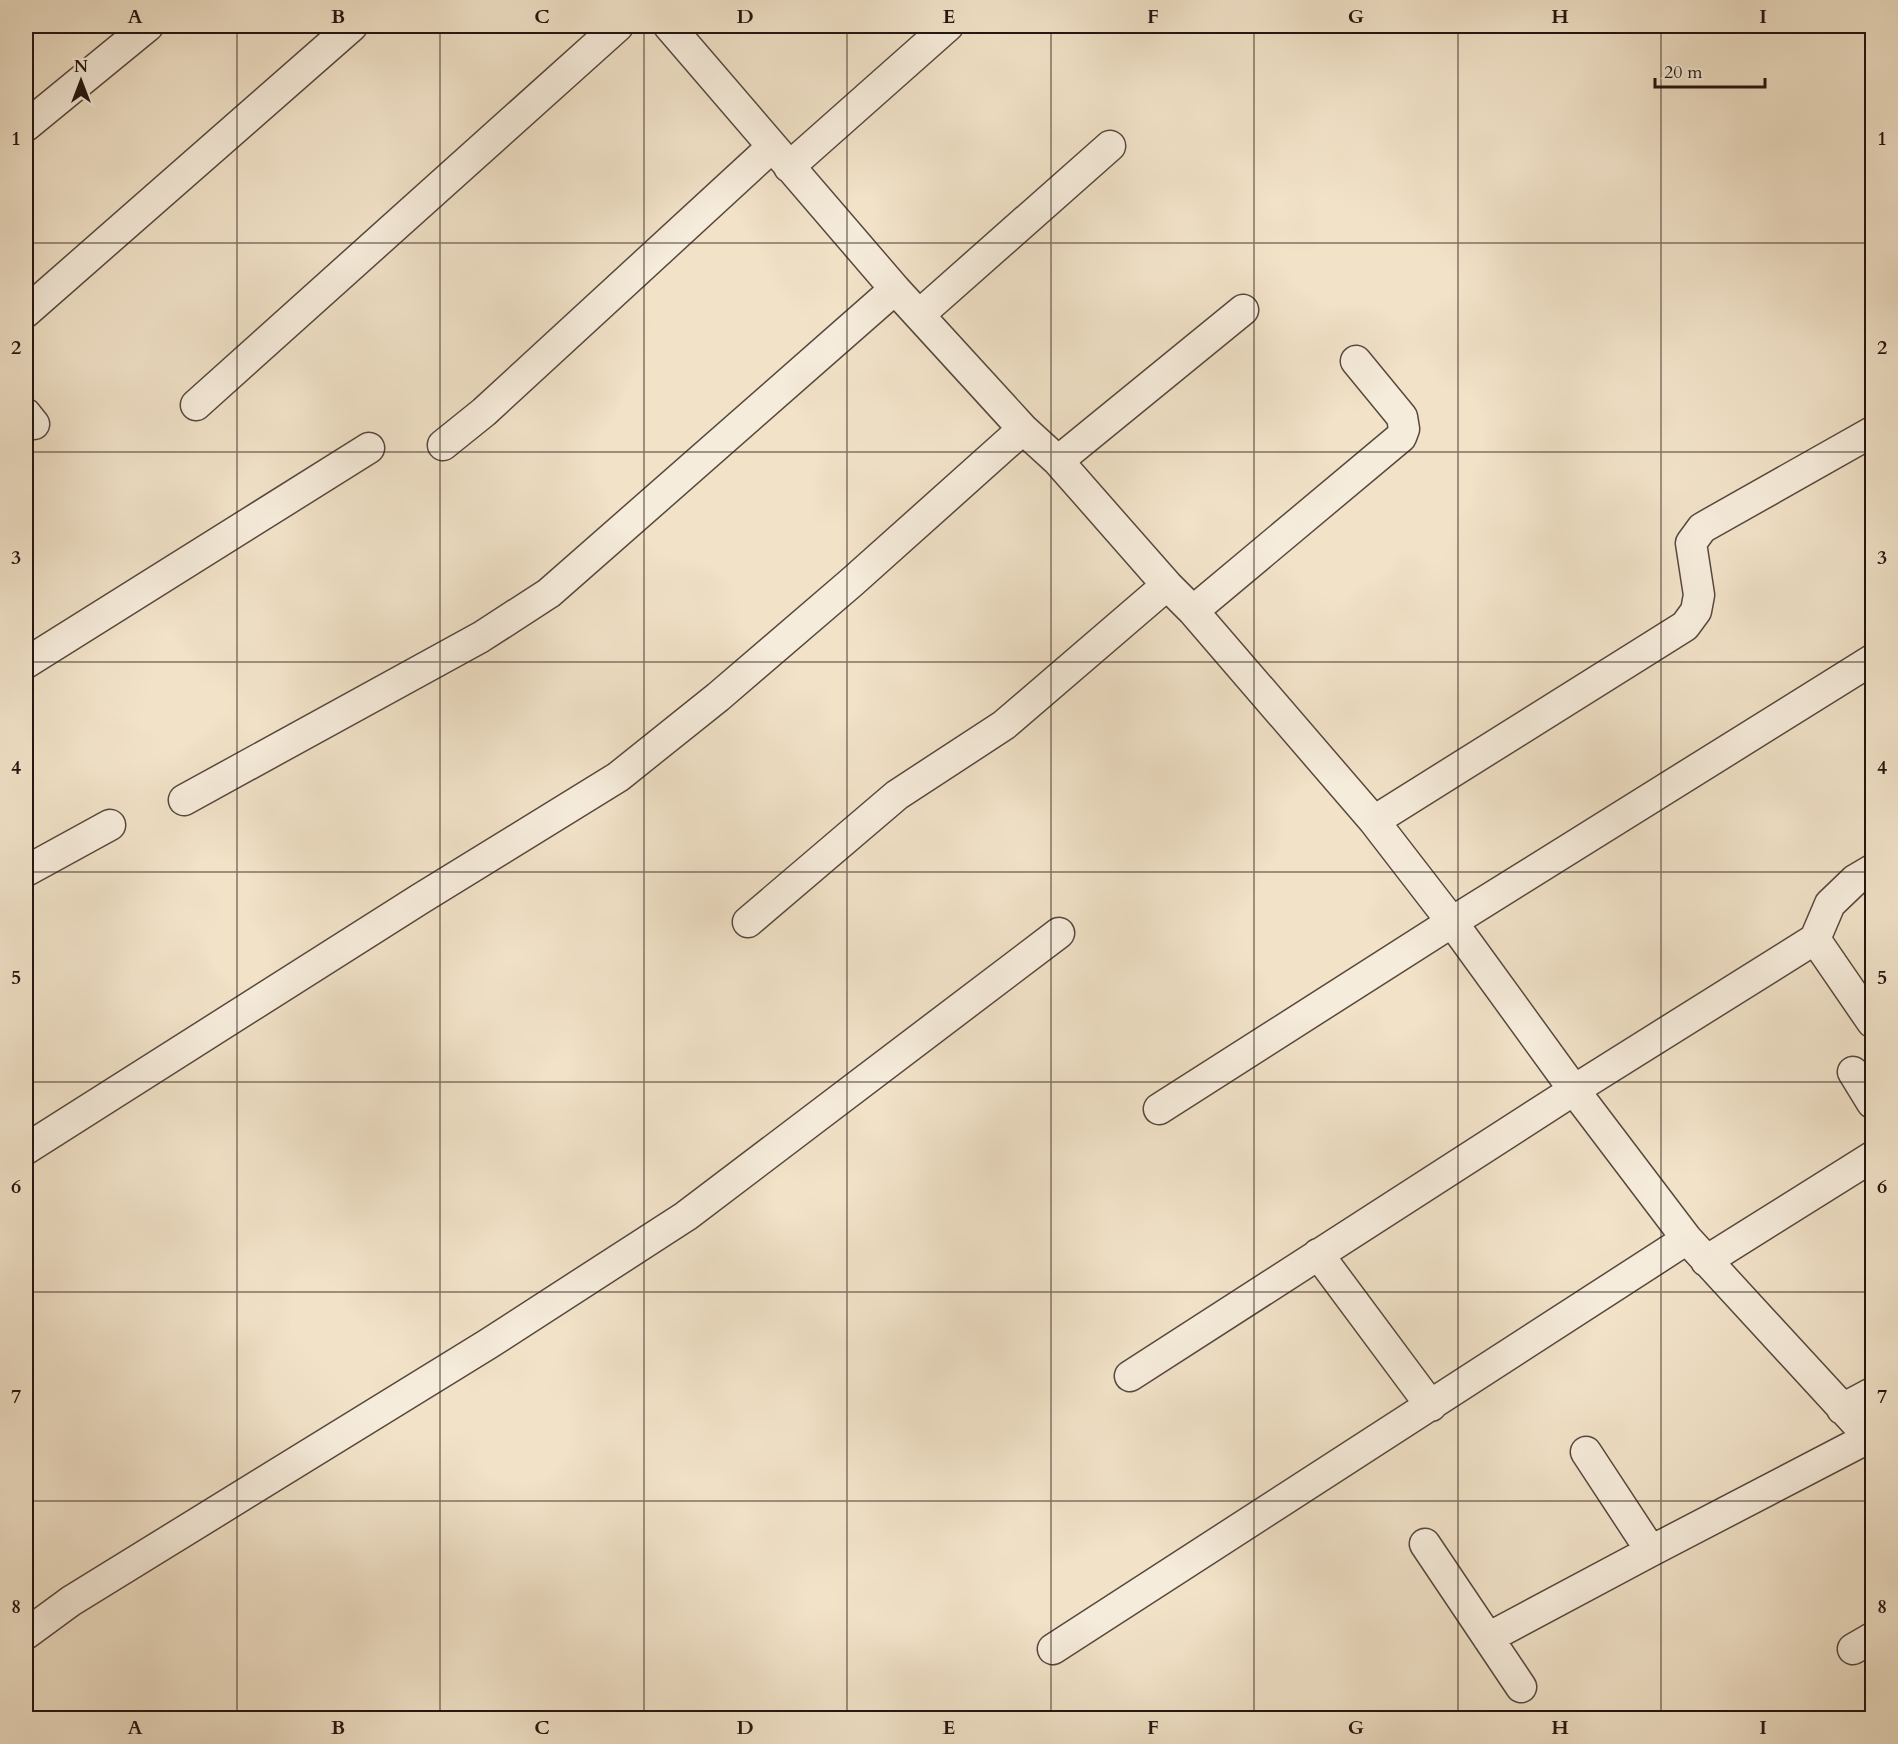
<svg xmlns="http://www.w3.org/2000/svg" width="1898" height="1744" font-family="Cardo,serif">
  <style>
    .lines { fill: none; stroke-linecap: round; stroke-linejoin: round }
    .minor-casing { stroke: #57483e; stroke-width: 33 }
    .minor { stroke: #f6ecdb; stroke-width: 30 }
    .grid { fill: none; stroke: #241510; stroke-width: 1.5; stroke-opacity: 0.55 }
    .neatline { fill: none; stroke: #241510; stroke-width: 2 }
    .grid-label { font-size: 20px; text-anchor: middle; font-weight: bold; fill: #241510 }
  </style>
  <rect width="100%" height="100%" fill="#f1e2c8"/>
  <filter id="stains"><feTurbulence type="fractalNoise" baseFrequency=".00333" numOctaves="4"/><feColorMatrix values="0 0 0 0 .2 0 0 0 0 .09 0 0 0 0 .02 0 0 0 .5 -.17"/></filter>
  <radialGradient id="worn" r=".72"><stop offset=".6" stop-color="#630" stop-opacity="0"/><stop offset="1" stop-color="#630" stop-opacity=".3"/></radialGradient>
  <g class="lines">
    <defs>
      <path id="minor" d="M 669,26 L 895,289 L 1023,429 L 1058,461 L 1167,585 L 1193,611 L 1374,821 L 1452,922 L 1574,1090 L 1687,1239 L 1872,1440
        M 26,126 L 148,26
        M 789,167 L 948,26
        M 26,312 L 352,26
        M 919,315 L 1110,146
        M 196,405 L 618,26
        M 26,414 L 34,424
        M 443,445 L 484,412 L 772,147
        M 1058,461 L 1243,310
        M 1193,611 L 1401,437 L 1404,429 L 1402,417 L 1356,361
        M 26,663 L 369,448
        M 184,800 L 481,637 L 549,593 L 895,289
        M 1374,821 L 1685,626 L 1696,611 L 1699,595 L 1691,543 L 1702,528 L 1872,432
        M 26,871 L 110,825
        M 748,922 L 897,795 L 1004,725 L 1167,585
        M 1815,939 L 1872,1022
        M 1853,1072 L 1872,1103
        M 1159,1109 L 1452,922 L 1872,660
        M 26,1149 L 420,899 L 618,777 L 718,697 L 852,582 L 1023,429
        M 1318,1254 L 1431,1406
        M 1706,1261 L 1872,1157
        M 1130,1376 L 1574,1090 L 1815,939 L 1830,904 L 1855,880 L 1872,870
        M 1842,1409 L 1872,1393
        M 1586,1452 L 1651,1551
        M 1425,1544 L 1521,1687
        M 26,1634 L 71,1601 L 488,1344 L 686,1216 L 1059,933
        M 1488,1638 L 1651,1551 L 1870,1437
        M 1053,1649 L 1687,1239
        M 1853,1649 L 1872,1638"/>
    </defs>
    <use href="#minor" class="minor-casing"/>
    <use href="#minor" class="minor"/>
  </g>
  <path class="grid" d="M 237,26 L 237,1718M 440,26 L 440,1718M 644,26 L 644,1718M 847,26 L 847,1718M 1051,26 L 1051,1718M 1254,26 L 1254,1718M 1458,26 L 1458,1718M 1661,26 L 1661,1718M 26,243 L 1872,243M 26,452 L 1872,452M 26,662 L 1872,662M 26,872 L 1872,872M 26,1082 L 1872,1082M 26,1292 L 1872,1292M 26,1501 L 1872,1501"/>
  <rect width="1898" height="1744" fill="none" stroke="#f1e2c8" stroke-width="66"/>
  <g transform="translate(81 81)" stroke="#f6ecdb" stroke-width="4.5" paint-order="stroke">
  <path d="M0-4.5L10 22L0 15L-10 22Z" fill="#241510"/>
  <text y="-9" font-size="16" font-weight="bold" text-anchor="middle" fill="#241510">N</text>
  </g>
  <path d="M1655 78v9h110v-9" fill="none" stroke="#241510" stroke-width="3"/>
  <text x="1664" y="78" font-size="18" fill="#241510" stroke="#f6ecdb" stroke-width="4.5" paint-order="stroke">20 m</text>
  <rect x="33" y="33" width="1832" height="1678" class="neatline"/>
  <g class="grid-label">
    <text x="135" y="23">A</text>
    <text x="338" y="23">B</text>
    <text x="542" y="23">C</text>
    <text x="745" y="23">D</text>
    <text x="949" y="23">E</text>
    <text x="1153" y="23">F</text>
    <text x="1356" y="23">G</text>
    <text x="1560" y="23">H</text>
    <text x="1763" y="23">I</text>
    <text x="16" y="145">1</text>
    <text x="1882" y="145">1</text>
    <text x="16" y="354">2</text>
    <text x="1882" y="354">2</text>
    <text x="16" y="564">3</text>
    <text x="1882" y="564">3</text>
    <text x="16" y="774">4</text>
    <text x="1882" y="774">4</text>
    <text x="16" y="984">5</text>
    <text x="1882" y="984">5</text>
    <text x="16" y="1193">6</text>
    <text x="1882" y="1193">6</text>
    <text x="16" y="1403">7</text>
    <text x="1882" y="1403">7</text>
    <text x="16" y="1613">8</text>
    <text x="1882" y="1613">8</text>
    <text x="135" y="1734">A</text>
    <text x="338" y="1734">B</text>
    <text x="542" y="1734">C</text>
    <text x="745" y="1734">D</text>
    <text x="949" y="1734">E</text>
    <text x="1153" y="1734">F</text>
    <text x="1356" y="1734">G</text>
    <text x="1560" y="1734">H</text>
    <text x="1763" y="1734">I</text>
  </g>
  <rect width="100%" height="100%" filter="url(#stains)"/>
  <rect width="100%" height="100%" fill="url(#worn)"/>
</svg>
